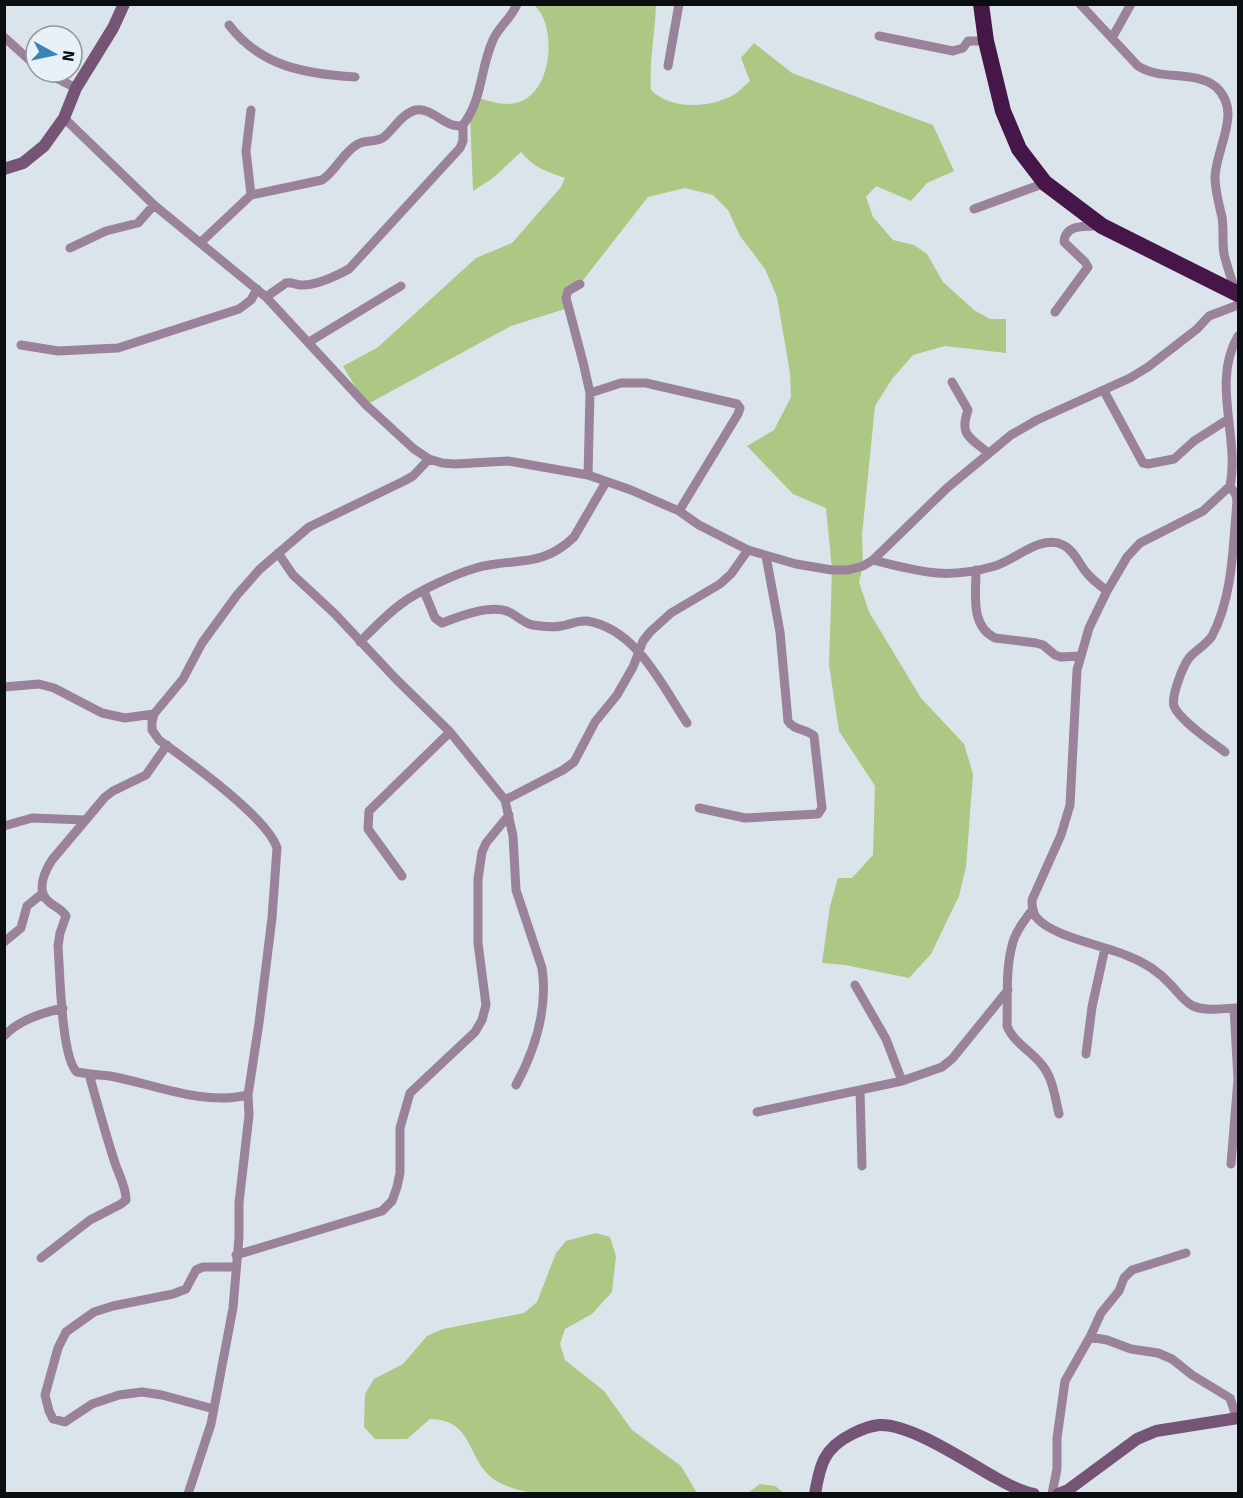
<svg xmlns="http://www.w3.org/2000/svg" width="1243" height="1498" font-family="Signika,sans-serif">
  <style>
    .green { fill: #adc785 }
    .lines { fill: none; stroke-linecap: round; stroke-linejoin: round }
    .street { stroke: #9a829a; stroke-width: 9 }
    .secondary { stroke: #765476; stroke-width: 12 }
    .highway { stroke: #451647; stroke-width: 16 }
  </style>
  <rect width="100%" height="100%" fill="#dbe4eb"/>
  <path class="green" d="M 534,5 L 656,5 C 655,34 649,61 651,90 C 670,109 704,108 727,98 C 736,95 743,87 750,81 L 741,58 L 754,43 L 792,73 L 933,125 L 954,171 L 927,183 L 911,201 L 876,186 L 866,197 L 873,217 L 893,240 L 914,245 L 927,254 L 943,282 L 974,310 L 990,319 L 1006,319 L 1006,353 L 945,346 L 913,355 L 892,379 L 875,406 L 862,535 L 863,566 L 859,582 L 869,612 L 921,698 L 964,744 L 973,774 L 966,867 L 959,896 L 931,954 L 909,978 L 845,965 L 822,963 L 830,906 L 838,878 L 852,878 L 873,855 L 875,786 L 839,731 L 829,665 L 832,570 L 826,508 L 793,494 L 747,446 L 774,430 L 791,397 L 790,373 L 777,297 L 765,269 L 740,236 L 728,210 L 713,195 L 685,188 L 648,197 L 580,284 L 568,291 L 568,308 L 511,326 L 366,405 L 343,366 L 377,348 L 476,258 L 512,243 L 561,187 L 565,178 C 547,172 533,167 521,152 L 493,178 L 473,191 L 470,116 L 478,98 C 490,101 503,106 515,103 C 553,96 558,25 534,5 Z
    M 596,1233 L 610,1237 L 616,1256 L 612,1292 L 592,1314 L 565,1329 L 560,1344 L 565,1360 L 604,1391 L 632,1430 L 681,1466 L 697,1493 C 663,1494 629,1494 595,1494 C 564,1494 529,1498 500,1483 C 464,1464 478,1420 430,1419 L 407,1439 L 375,1439 L 364,1427 L 365,1394 L 374,1379 L 403,1364 L 427,1336 L 443,1329 L 524,1313 L 537,1302 L 556,1253 L 566,1241 Z
    M 760,1484 L 775,1486 L 784,1493 L 748,1493 Z"/>
  <g class="lines">
    <path class="street" d="M 1080,4 L 1138,66 C 1161,81 1195,70 1216,87 C 1243,112 1216,147 1215,177 C 1215,191 1219,204 1222,217 C 1224,229 1222,242 1224,254 C 1227,267 1232,280 1236,293
      M 229,25 C 261,67 306,74 355,77
      M 879,36 L 953,51 L 963,48 L 968,41 L 986,41
      M 4,37 L 36,66
      M 1112,38 L 1131,4
      M 668,66 L 679,4
      M 44,72 L 76,88
      M 64,118 L 154,205 L 266,297 L 366,405 L 414,449 L 429,459 L 442,463 L 455,464 L 508,461 L 588,475 L 631,490 L 679,511 L 699,525 L 748,550 L 796,564 L 832,570 L 848,570 L 863,566 L 873,560 L 947,488 L 1011,435 L 1037,420 L 1130,378 L 1148,367 L 1197,329 L 1209,316 L 1238,305
      M 251,195 L 246,151 L 251,110
      M 974,209 L 1045,183
      M 200,243 L 251,195 L 322,180 C 336,171 343,152 358,144 C 366,139 377,143 384,137 C 394,129 402,113 416,110 C 433,107 446,130 463,125 C 483,99 480,68 493,40 C 499,26 511,19 517,4
      M 70,248 L 106,231 L 138,223 L 154,205
      M 580,284 L 568,291 L 566,298 L 583,362 L 590,393 L 588,475
      M 266,297 L 286,283 C 292,282 296,285 301,285 C 316,286 336,276 349,269 L 460,148 L 463,141 L 463,125
      M 1055,312 L 1088,267 L 1085,262 L 1064,242 C 1065,224 1086,226 1100,226
      M 1238,336 C 1211,382 1240,438 1230,486 L 1203,511 L 1140,543 L 1127,557 L 1107,591 L 1089,628 L 1077,670 L 1070,805 L 1061,835 L 1032,900 C 1032,906 1032,911 1036,917 C 1052,937 1104,945 1128,956 C 1144,962 1159,972 1170,984 C 1178,992 1183,1001 1193,1006 C 1207,1012 1224,1008 1238,1008
      M 309,342 L 401,286
      M 21,345 L 58,351 L 118,348 L 239,309 L 251,300 L 257,289
      M 952,382 L 968,410 C 959,436 970,437 988,453
      M 1104,391 L 1143,463 L 1148,464 L 1174,459 L 1194,441 L 1227,420
      M 590,393 L 621,383 L 646,383 L 737,404 L 740,408 L 738,414 L 679,511
      M 278,553 L 293,575 L 335,614 L 395,678 L 450,732 L 505,800 L 513,836 L 516,890 L 542,968 C 548,1008 535,1050 516,1085
      M 873,560 C 921,572 946,580 995,566 C 1015,560 1041,534 1063,545 C 1074,550 1079,564 1086,572 C 1092,580 1100,585 1107,591
      M 976,570 C 976,594 970,626 995,638 L 1036,643 L 1043,645 L 1055,655 L 1061,657 L 1080,656
      M 424,591 L 435,618 L 442,623 C 460,616 491,604 509,612 C 518,616 523,623 533,625 C 541,626 552,628 561,626 C 570,625 577,620 587,621 C 637,629 662,686 687,723
      M 360,642 C 373,629 386,615 401,604 C 418,591 455,574 476,568 C 515,557 541,569 574,537 L 606,482
      M 4,687 L 39,684 L 54,688 L 102,713 L 125,718 L 154,714
      M 167,745 L 146,775 L 113,791 L 105,797 L 52,860 C 45,871 36,890 48,901 C 54,907 61,908 66,916 L 60,933 L 58,946 C 60,970 61,1058 77,1072 C 88,1074 99,1075 110,1076 C 154,1084 202,1106 248,1095
      M 1225,752 C 1212,742 1179,720 1174,706 C 1171,696 1183,666 1189,658 C 1196,650 1206,645 1212,636 C 1233,596 1233,546 1237,501 L 1236,495 L 1230,486
      M 505,800 L 563,770 L 574,762 L 595,722 L 617,695 L 633,667 L 643,641 L 650,632 L 671,613 L 720,584 L 731,574 L 748,550
      M 699,808 L 745,818 L 818,814 L 822,808 L 814,736 C 806,728 794,731 788,721 L 780,632 L 766,556
      M 4,826 L 32,818 L 85,820
      M 402,876 L 368,829 L 369,811 L 450,732
      M 1032,910 C 1025,920 1016,930 1013,942 C 1005,968 1008,999 1007,1026 C 1013,1042 1031,1051 1042,1065 C 1053,1078 1055,1098 1059,1114
      M 4,942 L 21,928 L 27,906 L 43,893
      M 855,985 L 886,1039 L 902,1081
      M 4,1036 C 19,1020 42,1013 63,1008
      M 1086,1054 L 1092,1007 L 1105,948
      M 860,1090 L 862,1166
      M 757,1112 L 902,1081 L 942,1067 L 952,1059 L 1008,990
      M 1231,1164 L 1238,1079 L 1234,1008
      M 236,1255 L 382,1211 L 392,1201 L 397,1187 L 400,1173 L 400,1128 L 410,1093 L 475,1032 L 482,1020 L 486,1005 L 478,943 L 478,879 L 482,852 L 486,843 L 509,815
      M 41,1258 L 90,1220 L 121,1204 L 126,1200 C 126,1185 118,1174 114,1160 C 105,1132 97,1103 89,1074
      M 1090,1337 L 1107,1340 L 1131,1349 L 1158,1353 L 1172,1359 L 1192,1375 L 1230,1398 L 1237,1419
      M 214,1409 L 162,1395 L 142,1392 L 119,1395 L 92,1404 L 65,1422 L 53,1419 L 49,1411 L 45,1395 L 58,1348 L 66,1332 L 94,1312 L 113,1306 L 173,1294 L 186,1289 L 196,1270 L 203,1267 L 235,1267
      M 188,1494 L 211,1424 L 233,1308 L 239,1237 L 239,1203 L 249,1115 L 248,1095 L 259,1023 L 272,918 L 277,848 C 267,817 187,760 159,740 L 152,730 L 152,722 L 154,714 L 183,679 L 202,643 L 221,617 L 237,595 L 260,569 L 309,527 L 404,481 L 413,476 L 429,459
      M 1052,1494 L 1057,1469 L 1057,1438 L 1065,1381 L 1090,1337 L 1101,1313 L 1119,1291 L 1124,1278 L 1132,1270 L 1186,1253"/>
    <path class="secondary" d="M 4,169 L 23,163 L 44,146 L 64,118 L 76,88 L 113,28 L 124,4
      M 815,1494 C 820,1464 824,1448 852,1434 C 860,1430 869,1426 879,1425 C 910,1423 967,1462 996,1478 C 1008,1484 1020,1492 1034,1494
      M 1058,1494 L 1068,1490 L 1137,1439 L 1156,1431 L 1238,1418"/>
    <path class="highway" d="M 981,4 L 986,41 L 1003,111 L 1019,149 L 1045,183 L 1102,226 L 1238,294"/>
  </g>
  <rect width="1243" height="1498" fill="none" stroke="#0b0e10" stroke-width="12"/>
  <g transform="translate(54 54) rotate(98)"><circle r="28" fill="#e8f1f8" stroke="#90969b" stroke-width="1.5"/>
  <path d="M0-4.5L10 22L0 15L-10 22Z" fill="#3a84b8"/>
  <text y="-9" font-size="16" font-weight="bold" text-anchor="middle" fill="#0b0e10">N</text>
  </g>
</svg>
